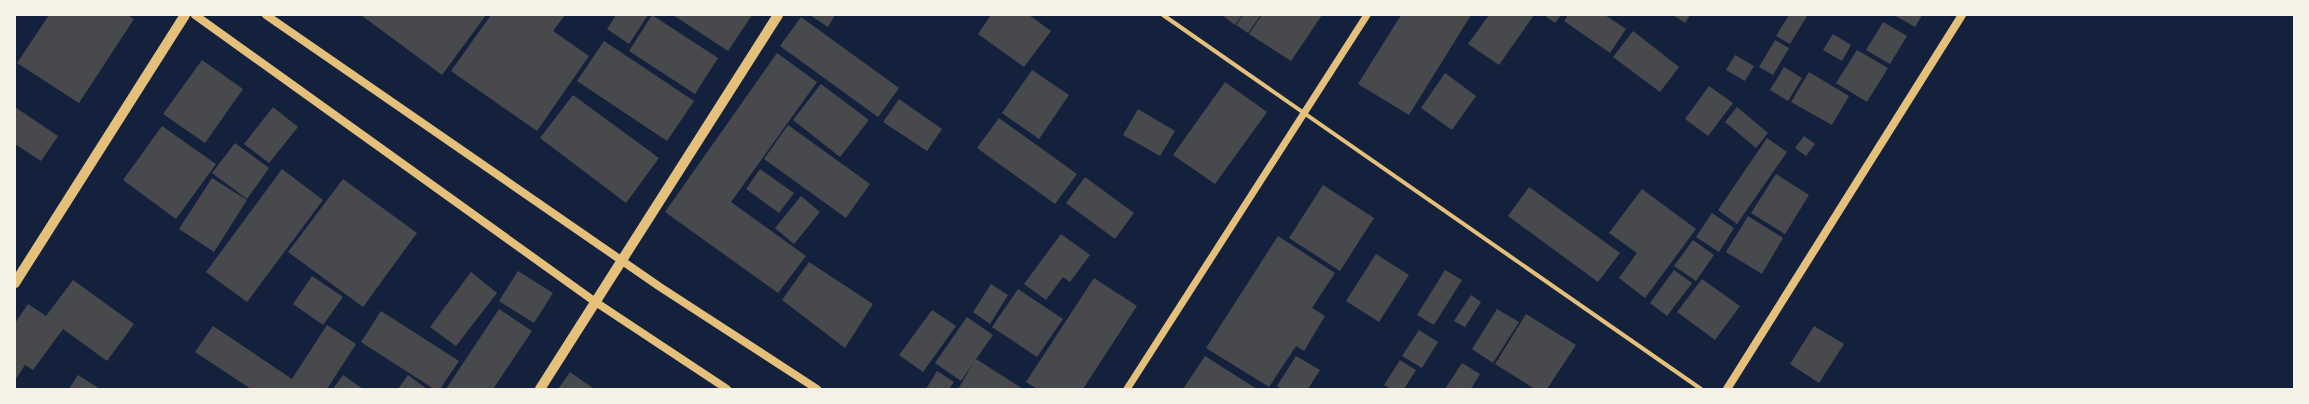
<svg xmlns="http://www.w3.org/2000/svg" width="2309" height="404" font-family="Poppins,sans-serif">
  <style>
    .building { fill: #48494c }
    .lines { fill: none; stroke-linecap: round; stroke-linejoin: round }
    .minor { stroke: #e5c07b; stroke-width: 4 }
    .tertiary { stroke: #e5c07b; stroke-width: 7 }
    .secondary { stroke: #e5c07b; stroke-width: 8 }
    .primary { stroke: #e5c07b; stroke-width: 10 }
  </style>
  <rect width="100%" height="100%" fill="#14213d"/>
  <path class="building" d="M 49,15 L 127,15 L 134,19 L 79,103 L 17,63 Z
    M 361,15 L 486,15 L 442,75 Z
    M 491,15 L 565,15 L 553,31 L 589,56 L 537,131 L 451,71 Z
    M 616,15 L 648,15 L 629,44 L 607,29 Z
    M 652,15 L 718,58 L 695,94 L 629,51 Z
    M 673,15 L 752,15 L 728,51 Z
    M 810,15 L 835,15 L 828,27 Z
    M 991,15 L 1029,15 L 1051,31 L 1024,67 L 978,34 Z
    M 1222,15 L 1242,15 L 1235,25 Z
    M 1243,15 L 1261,15 L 1248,33 L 1236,25 Z
    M 1262,15 L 1322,15 L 1291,61 L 1249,34 Z
    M 1401,15 L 1471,15 L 1409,115 L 1358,84 Z
    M 1489,15 L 1534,15 L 1499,65 L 1468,44 Z
    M 1544,15 L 1561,15 L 1555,23 Z
    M 1568,15 L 1605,15 L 1626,29 L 1610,53 L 1564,21 Z
    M 1673,15 L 1690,15 L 1685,23 Z
    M 1789,15 L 1807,16 L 1790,44 L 1776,36 Z
    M 1894,15 L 1922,15 L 1915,27 Z
    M 801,17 L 899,88 L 878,117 L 780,46 Z
    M 1883,22 L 1907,36 L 1890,64 L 1866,50 Z
    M 1633,31 L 1679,67 L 1660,92 L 1613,57 Z
    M 1833,34 L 1851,45 L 1842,61 L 1823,50 Z
    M 1775,40 L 1789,48 L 1773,75 L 1759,67 Z
    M 604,41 L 694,101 L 667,141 L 577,81 Z
    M 1857,50 L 1888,68 L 1867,102 L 1836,83 Z
    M 777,53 L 817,82 L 731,202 L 806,256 L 778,293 L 665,212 Z
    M 1735,55 L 1754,66 L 1745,81 L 1726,70 Z
    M 202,60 L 243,89 L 205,143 L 163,114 Z
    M 1784,67 L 1802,78 L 1788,101 L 1770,90 Z
    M 1032,70 L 1069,95 L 1039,139 L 1002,113 Z
    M 1809,72 L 1849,96 L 1832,125 L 1791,102 Z
    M 1445,73 L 1476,96 L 1452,130 L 1421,108 Z
    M 1225,82 L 1267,112 L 1215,184 L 1173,155 Z
    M 821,84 L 869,120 L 840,157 L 793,120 Z
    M 1709,86 L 1733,103 L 1708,136 L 1685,119 Z
    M 573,95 L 659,158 L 626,203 L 540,138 Z
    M 899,99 L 942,129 L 927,151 L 883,122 Z
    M 15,107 L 58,136 L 41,161 L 15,144 Z
    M 273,107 L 298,127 L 269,163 L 244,144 Z
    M 1737,107 L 1768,133 L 1756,148 L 1725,122 Z
    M 1138,109 L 1175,131 L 1160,156 L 1123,135 Z
    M 999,118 L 1077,174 L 1055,204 L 977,148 Z
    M 788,125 L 870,184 L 846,218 L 764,159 Z
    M 162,126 L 216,164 L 176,219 L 123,180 Z
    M 1804,136 L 1815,144 L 1806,156 L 1795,148 Z
    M 1767,138 L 1787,152 L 1737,224 L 1718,210 Z
    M 235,143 L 269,168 L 247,199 L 212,173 Z
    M 282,169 L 323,200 L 247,302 L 206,272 Z
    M 760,169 L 794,193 L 779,213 L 746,189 Z
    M 1776,174 L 1809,195 L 1785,234 L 1751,213 Z
    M 1085,177 L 1134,213 L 1115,239 L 1066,203 Z
    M 212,178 L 247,200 L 214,252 L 179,229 Z
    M 343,179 L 417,233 L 363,307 L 288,252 Z
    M 1323,185 L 1374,218 L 1340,271 L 1289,238 Z
    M 1529,187 L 1620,253 L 1598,282 L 1508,216 Z
    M 1642,189 L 1696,229 L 1645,298 L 1619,278 L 1637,253 L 1609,233 Z
    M 801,196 L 820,212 L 794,244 L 775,228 Z
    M 1712,213 L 1734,228 L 1719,252 L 1696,237 Z
    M 1748,216 L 1783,238 L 1762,274 L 1726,252 Z
    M 1061,234 L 1090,255 L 1070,282 L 1063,277 L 1046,300 L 1024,284 Z
    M 1278,236 L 1335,273 L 1312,308 L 1325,316 L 1304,351 L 1296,346 L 1269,387 L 1206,348 Z
    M 1693,240 L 1714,255 L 1696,281 L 1674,266 Z
    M 1376,254 L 1409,275 L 1379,322 L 1346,301 Z
    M 809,262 L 873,304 L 845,348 L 782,300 Z
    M 1445,270 L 1462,280 L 1434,325 L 1417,315 Z
    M 1674,270 L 1692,283 L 1667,316 L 1650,303 Z
    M 518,271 L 553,293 L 534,323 L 499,301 Z
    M 471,272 L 497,293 L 456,346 L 430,327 Z
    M 312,276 L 343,297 L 323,325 L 293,304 Z
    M 1094,278 L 1137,306 L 1083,389 L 1037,389 L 1026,382 Z
    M 1702,279 L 1740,306 L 1715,340 L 1677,312 Z
    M 73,280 L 134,324 L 107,361 L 63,329 L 33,370 L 25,365 L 15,380 L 15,323 L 28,304 L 46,316 Z
    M 991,284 L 1008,295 L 990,324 L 973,312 Z
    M 1018,289 L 1063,319 L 1037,357 L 992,327 Z
    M 1471,295 L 1481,302 L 1465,327 L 1454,321 Z
    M 499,309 L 532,331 L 493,389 L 446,389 Z
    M 1497,309 L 1519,322 L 1493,363 L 1472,349 Z
    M 932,310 L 956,326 L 923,372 L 899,355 Z
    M 381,311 L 459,361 L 440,389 L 434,389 L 361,342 Z
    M 1526,314 L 1576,345 L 1547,389 L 1535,389 L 1495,364 Z
    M 967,317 L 993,335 L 976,359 L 1023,389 L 958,389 L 974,362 L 961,381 L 935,363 Z
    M 327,325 L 356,344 L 327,389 L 251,389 L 195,352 L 213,326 L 292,379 Z
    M 1814,326 L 1844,344 L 1819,383 L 1790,364 Z
    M 1419,330 L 1438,342 L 1422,368 L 1402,356 Z
    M 1205,356 L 1257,389 L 1183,389 Z
    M 1296,356 L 1320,370 L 1308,389 L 1281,389 L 1277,386 Z
    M 1400,360 L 1416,370 L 1404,389 L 1391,389 L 1384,385 Z
    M 1462,363 L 1480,374 L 1471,389 L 1445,389 Z
    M 937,371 L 954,382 L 949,389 L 926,389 Z
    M 570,372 L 594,389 L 558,389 Z
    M 78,375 L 100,389 L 69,389 Z
    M 343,375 L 363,389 L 333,389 Z
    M 408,375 L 427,389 L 398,389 Z"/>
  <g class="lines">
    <path class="minor" d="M 1163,15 L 1701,389"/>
    <path class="tertiary" d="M 1127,389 L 1367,15"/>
    <path class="secondary" d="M 195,15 L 594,301 L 727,389
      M 266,15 L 660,287 L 817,389
      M 1727,389 L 1962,15"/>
    <path class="primary" d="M 15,283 L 185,15
      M 540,389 L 778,15"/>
  </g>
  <rect width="2309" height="404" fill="none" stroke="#f6f1e7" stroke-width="32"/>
</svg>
